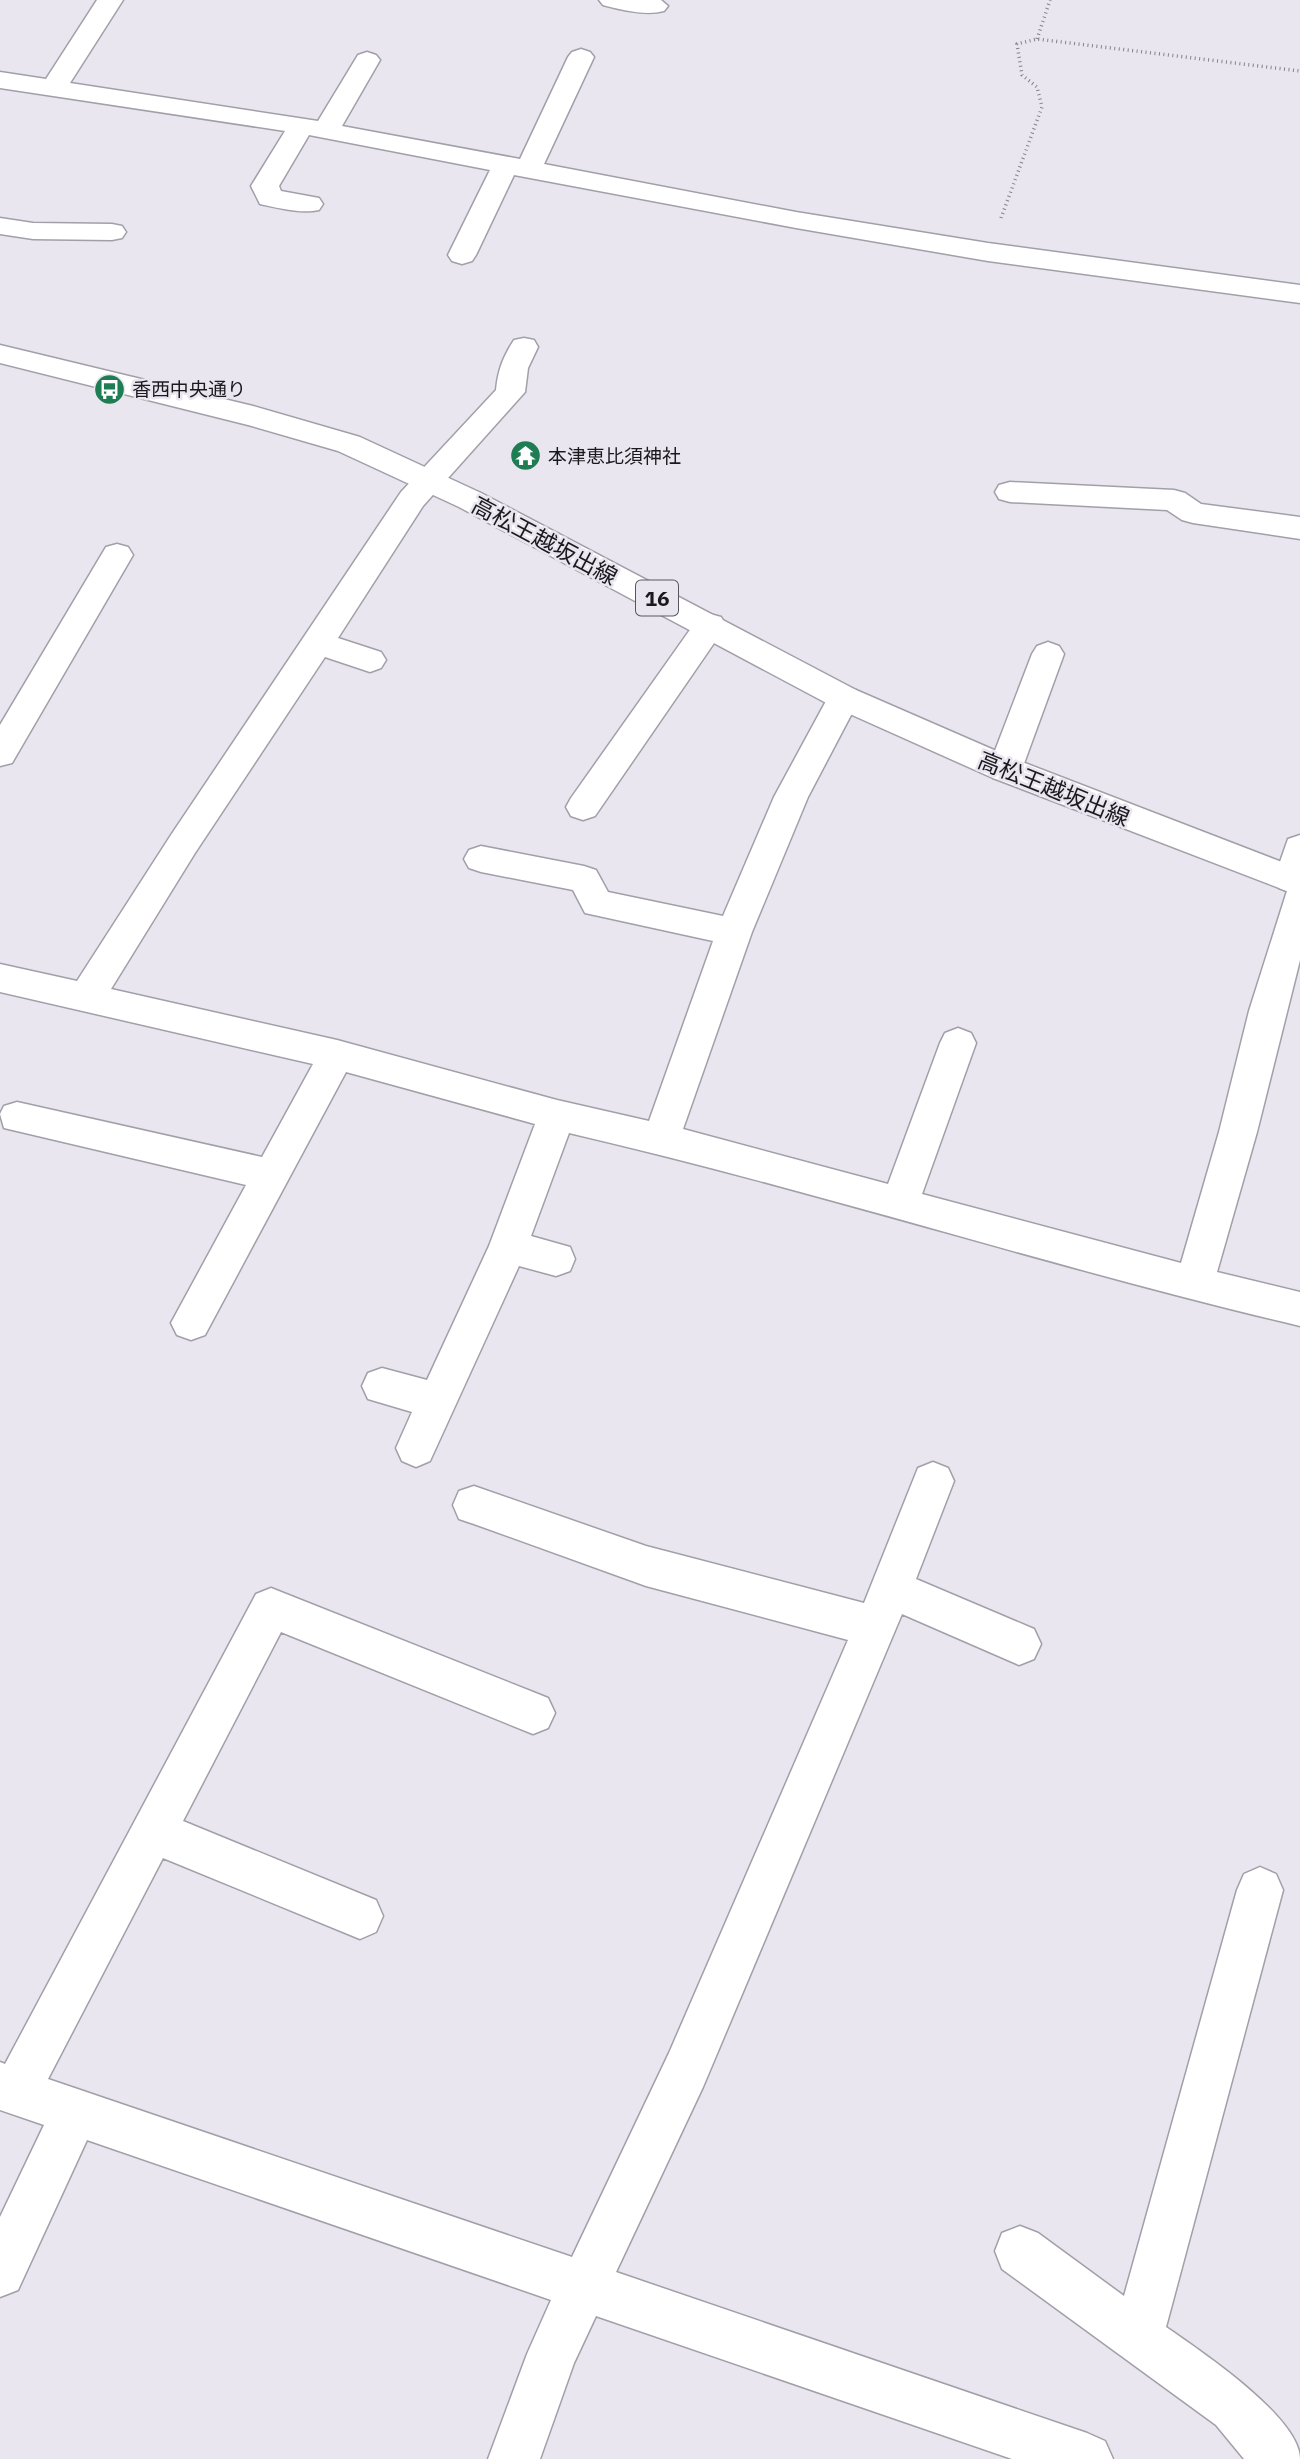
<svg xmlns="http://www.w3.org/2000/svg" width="1300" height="2459" font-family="'IBM Plex Sans','Noto Sans JP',sans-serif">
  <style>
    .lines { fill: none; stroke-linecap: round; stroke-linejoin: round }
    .minor-casing { stroke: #a29fa9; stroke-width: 3 }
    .major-casing { stroke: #a29fa9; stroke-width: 3 }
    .path { stroke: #848289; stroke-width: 3.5; stroke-dasharray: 1 3.5; stroke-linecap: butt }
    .minor { fill: #fff; fill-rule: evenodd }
    .major { fill: #fff; fill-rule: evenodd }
    .labels { text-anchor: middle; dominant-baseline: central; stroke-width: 5; stroke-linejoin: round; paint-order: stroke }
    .far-poi-label { font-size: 19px; fill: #1a191d; stroke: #e9e6f0; text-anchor: start }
    .shield { fill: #e9e6f0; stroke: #58565c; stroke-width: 2 }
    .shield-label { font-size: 21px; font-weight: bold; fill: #1a191d }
    .street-label { font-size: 23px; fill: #1a191d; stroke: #e9e6f0 }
  </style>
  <rect width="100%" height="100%" fill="#e9e6f0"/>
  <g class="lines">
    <defs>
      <path id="minor" d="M 97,0 L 123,0 L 70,83 L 318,121 L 358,55 L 367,52 L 376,55 L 380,60 L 342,126 L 520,159 L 568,57 L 572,52 L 581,49 L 590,52 L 594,57 L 544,164 L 796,212 L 988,243 L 1300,285 L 1300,303 L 988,261 L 796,228 L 514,175 L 476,255 L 472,261 L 462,264 L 452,261 L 448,255 L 490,170 L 309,135 L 279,186 L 281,191 L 319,198 L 323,204 L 319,210 C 301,214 278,208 260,204 L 251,186 L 285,131 L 0,88 L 0,72 L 46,79 Z
        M 599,0 L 661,0 L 668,6 L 664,11 C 646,16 621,10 603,5 Z
        M 0,218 L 33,223 L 112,224 L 122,226 L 126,232 L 122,238 L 112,240 L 33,239 L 0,234 Z
        M 524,338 L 534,340 L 538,347 L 528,368 L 525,392 L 423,506 L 338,638 L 381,652 L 386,660 L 381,668 L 370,672 L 325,657 L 195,853 L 111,989 L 337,1040 L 557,1100 L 649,1121 L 713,941 L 585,913 L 573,890 L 481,872 L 469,868 L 464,859 L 469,850 L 481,846 L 584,866 L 596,870 L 608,892 L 723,916 L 774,797 L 832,690 L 844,686 L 856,690 L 860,698 L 808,797 L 752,932 L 683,1129 L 888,1184 L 940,1043 L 945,1033 L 958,1028 L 971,1033 L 976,1043 L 922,1194 L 1181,1263 L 1219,1132 L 1249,1011 L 1287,891 L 1279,888 L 1274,879 L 1288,839 L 1300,835 L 1300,960 L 1257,1132 L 1217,1272 L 1300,1292 L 1300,1326 C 1054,1268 815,1190 569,1133 L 531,1236 L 570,1247 L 575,1259 L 570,1271 L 556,1276 L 519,1266 L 430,1461 L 416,1467 L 402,1461 L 396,1448 L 412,1412 L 368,1399 L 362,1386 L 368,1373 L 382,1368 L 427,1380 L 489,1246 L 535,1124 L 346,1072 L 205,1335 L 191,1340 L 177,1335 L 171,1323 L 246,1185 L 4,1128 L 0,1114 L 4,1106 L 17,1102 L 262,1157 L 313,1064 L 0,992 L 0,964 L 77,981 L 171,835 L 401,492 L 496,390 C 498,370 503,357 514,340 Z
        M 1010,482 L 1174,490 L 1185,493 L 1201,504 L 1300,517 L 1300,539 L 1193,523 L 1182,520 L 1167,510 L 1010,502 L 999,499 L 995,492 L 999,485 Z
        M 117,544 L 128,547 L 133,555 L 12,763 L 0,766 L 0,725 L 106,547 Z
        M 710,614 L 721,617 L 726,625 L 721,633 L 595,816 L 583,820 L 571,816 L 566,807 L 571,798 L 699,617 Z
        M 1048,642 L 1059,646 L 1064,654 L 1022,769 L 1017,778 L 1005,781 L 993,778 L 988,769 L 1032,654 L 1037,646 Z
        M 933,1462 L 948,1468 L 954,1481 L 916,1579 L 1034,1629 L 1041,1644 L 1034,1659 L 1019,1665 L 902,1614 L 703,2087 L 616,2272 L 1087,2433 L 1105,2441 L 1113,2459 L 1012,2459 L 596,2316 L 574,2363 L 540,2459 L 488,2459 L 527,2354 L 551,2300 L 87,2140 L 18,2290 L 0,2297 L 0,2217 L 44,2125 L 0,2110 L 0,2062 L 5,2064 L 256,1594 L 271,1588 L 533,1692 L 548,1698 L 555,1713 L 548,1728 L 533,1734 L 281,1632 L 183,1821 L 376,1900 L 383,1916 L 376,1932 L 360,1939 L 163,1858 L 48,2079 L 572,2257 L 669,2053 L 848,1640 L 646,1586 L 474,1524 L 459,1519 L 453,1505 L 459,1491 L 474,1486 L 646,1546 L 864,1603 L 918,1468 Z
        M 1260,1867 L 1276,1874 L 1283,1890 L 1166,2327 C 1199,2350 1300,2417 1300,2459 L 1244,2459 L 1216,2425 L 1002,2269 L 995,2251 L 1002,2233 L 1020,2226 L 1038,2233 L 1124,2296 L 1237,1890 L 1244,1874 Z"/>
      <path id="major" d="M 0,345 L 253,406 L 360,437 L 481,493 L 856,690 L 1017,760 L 1300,869 L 1300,896 L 993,778 L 832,706 L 459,507 L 338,451 L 248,425 L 0,363 Z"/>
    </defs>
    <use href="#minor" class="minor-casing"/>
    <use href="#major" class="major-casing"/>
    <path class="path" d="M 1037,39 L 1050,0
      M 1001,218 L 1042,107 L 1037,87 L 1022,75 L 1017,44 L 1037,39 L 1300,71"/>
    <use href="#minor" class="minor"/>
    <use href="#major" class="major"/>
  </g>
  <defs>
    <symbol id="bus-disc" viewBox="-11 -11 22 22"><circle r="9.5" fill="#1f7d54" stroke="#e9e6f0"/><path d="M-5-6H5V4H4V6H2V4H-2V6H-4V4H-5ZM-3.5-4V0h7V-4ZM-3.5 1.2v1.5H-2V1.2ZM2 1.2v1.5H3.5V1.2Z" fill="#fff"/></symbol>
    <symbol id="temple-disc" viewBox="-11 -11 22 22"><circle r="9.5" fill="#1f7d54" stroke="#e9e6f0"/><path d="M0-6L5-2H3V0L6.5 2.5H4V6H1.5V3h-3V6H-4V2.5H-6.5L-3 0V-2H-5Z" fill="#fff"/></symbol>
  </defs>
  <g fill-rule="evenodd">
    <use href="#bus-disc" x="92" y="372" width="35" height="35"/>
    <use href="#temple-disc" x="508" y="438" width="35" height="35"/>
  </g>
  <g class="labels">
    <g class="far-poi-label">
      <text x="132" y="389">香西中央通り</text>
      <text x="548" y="456">本津恵比須神社</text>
    </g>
    <rect class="shield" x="636" y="580.5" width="42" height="35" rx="5"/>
    <g class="shield-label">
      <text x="657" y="598">16</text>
    </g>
    <g class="street-label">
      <text transform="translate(545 540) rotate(28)">高松王越坂出線</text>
      <text transform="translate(1054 788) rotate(22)">高松王越坂出線</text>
    </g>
  </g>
</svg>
